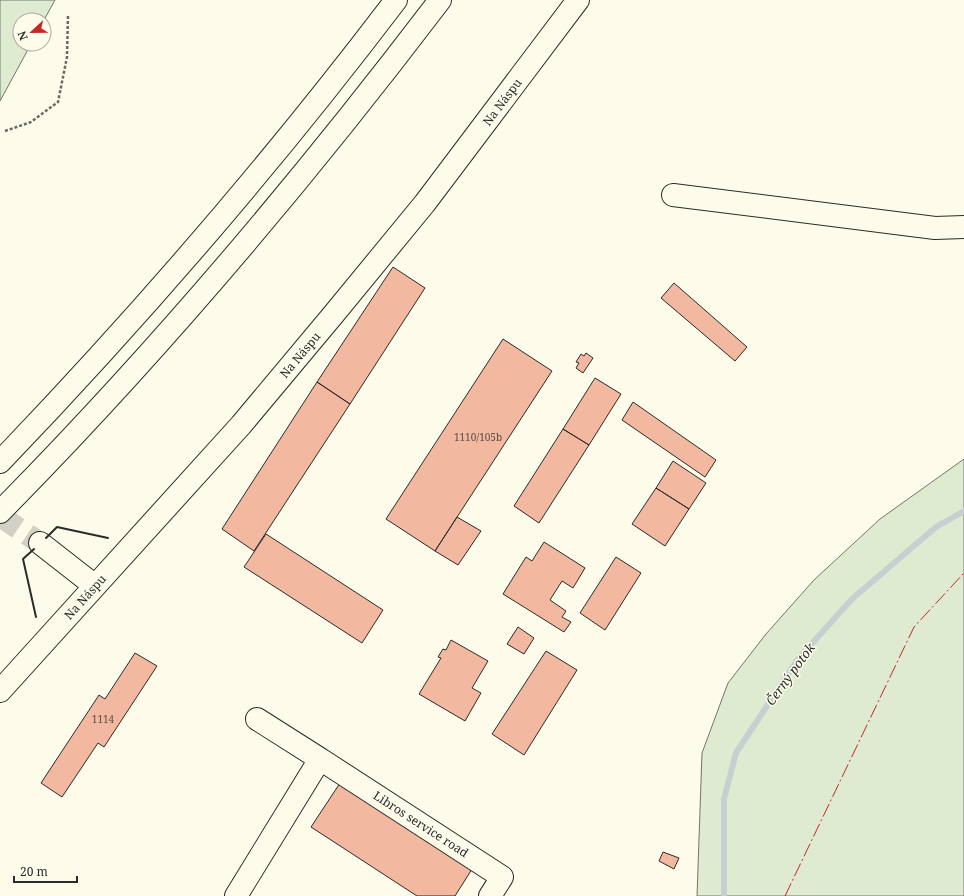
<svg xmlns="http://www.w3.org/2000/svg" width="964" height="896" font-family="'Noto Serif',serif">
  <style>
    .green { fill: #deebd1; stroke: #74746e }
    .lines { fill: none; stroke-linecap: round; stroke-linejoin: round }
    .stream { stroke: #c7d0d0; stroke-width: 6 }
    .building { fill: #f2b8a0; stroke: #2b2b2b }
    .minor-tunnel { stroke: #d3d1c4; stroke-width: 22; stroke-dasharray: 22 11; stroke-linecap: butt }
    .minor-casing { stroke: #2b2b2b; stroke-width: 24 }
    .highway-casing { stroke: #2b2b2b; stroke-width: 24 }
    .path { stroke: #6a6964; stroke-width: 2.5; stroke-dasharray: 3 2; stroke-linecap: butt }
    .minor { stroke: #fdfbea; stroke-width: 22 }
    .highway { stroke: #fdfbea; stroke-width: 22 }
    .wall { stroke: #2b2b2b; stroke-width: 2 }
    .power { stroke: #c62828; stroke-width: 1; stroke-dasharray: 14 3 2 3; stroke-linecap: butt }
    .labels { text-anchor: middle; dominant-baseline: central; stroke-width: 3; stroke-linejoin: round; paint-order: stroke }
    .number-label { font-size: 10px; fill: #5d4e48 }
    .street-label { font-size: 12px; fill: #2b2b2b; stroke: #fdfbea }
    .water-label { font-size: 13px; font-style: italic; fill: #2b2b2b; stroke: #fdfbea }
  </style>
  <rect width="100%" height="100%" fill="#fdfbea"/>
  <path class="green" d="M 0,0 L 55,0 L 44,20 L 20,20 L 20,44 L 31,44 L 0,101 Z
    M 964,459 L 964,896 L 697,896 L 702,753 L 728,683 L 766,634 L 814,580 L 880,519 Z"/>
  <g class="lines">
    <path class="stream" d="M 724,896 L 724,799 L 736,753 L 798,659 L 852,599 L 936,527 L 964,511"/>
  </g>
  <path class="building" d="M 393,267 L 425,288 L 350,404 L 317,382 Z
    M 674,283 L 747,347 L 735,361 L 661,298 Z
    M 503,339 L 552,371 L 435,551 L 386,519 Z
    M 586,353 L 593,358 L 583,373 L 576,368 L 579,363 L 576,362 L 581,354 L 584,356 Z
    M 595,378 L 621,394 L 589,445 L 563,429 Z
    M 317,382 L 350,404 L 254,551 L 222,529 Z
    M 633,402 L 716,460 L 705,477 L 622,420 Z
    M 563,429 L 589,445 L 539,523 L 514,506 Z
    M 673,461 L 706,483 L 689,509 L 656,488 Z
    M 656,488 L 689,509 L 665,546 L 632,524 Z
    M 457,517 L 481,531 L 458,565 L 435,551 Z
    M 266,534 L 383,610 L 362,643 L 244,567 Z
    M 544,542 L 585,568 L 573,588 L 562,581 L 550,600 L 566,611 L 562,617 L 571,622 L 564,632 L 503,594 L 526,557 L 532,561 Z
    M 616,557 L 641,573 L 605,630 L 580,613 Z
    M 518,627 L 534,638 L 524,654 L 507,644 Z
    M 451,640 L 488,661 L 472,688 L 481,693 L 465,721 L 419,694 L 441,658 L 438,657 L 443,649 L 446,650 Z
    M 546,651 L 577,670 L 524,755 L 492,734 Z
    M 135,653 L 157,666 L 104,747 L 98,743 L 62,797 L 41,783 L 99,695 L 105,699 Z
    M 342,780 L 474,866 L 455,896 L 417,896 L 311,827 Z
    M 663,852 L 679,858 L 674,869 L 659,861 Z"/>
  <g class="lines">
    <path class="minor-tunnel" d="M 0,516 L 40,543"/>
    <defs>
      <path id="minor" d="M 673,195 L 935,228 L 964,227
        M 40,543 L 95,586
        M 0,691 L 241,425 L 333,315 L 425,203 L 578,0
        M 320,759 L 502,877 L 490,896
        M 236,896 L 320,759 L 257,719"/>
      <path id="highway" d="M 0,462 C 141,315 273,162 396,0
        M 0,512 C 158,352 304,179 440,0"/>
    </defs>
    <use href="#minor" class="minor-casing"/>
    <use href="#highway" class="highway-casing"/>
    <path class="path" d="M 5,131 L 31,122 L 58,102 L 67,57 L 68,15"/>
    <use href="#minor" class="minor"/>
    <use href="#highway" class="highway"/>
    <path class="wall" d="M 46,538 L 57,527 L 108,538
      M 34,549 L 23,559 L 36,617"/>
    <path class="power" d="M 785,896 L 914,627 L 964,573"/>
  </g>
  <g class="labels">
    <g class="number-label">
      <text x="478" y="437">1110/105b</text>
      <text x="103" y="719">1114</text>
    </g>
    <g class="street-label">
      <text transform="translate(502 102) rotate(-53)">Na Náspu</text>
      <text transform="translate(300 355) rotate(-50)">Na Náspu</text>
      <text transform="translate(85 597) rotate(-48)">Na Náspu</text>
      <text transform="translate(421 824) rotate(33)">Libros service road</text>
    </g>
    <g class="water-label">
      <text transform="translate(790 674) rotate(-54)">Černý potok</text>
    </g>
  </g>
  <g transform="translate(32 32) rotate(248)"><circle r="19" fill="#fdfbea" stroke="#a9a89e"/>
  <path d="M0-3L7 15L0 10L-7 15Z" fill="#c62828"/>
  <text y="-6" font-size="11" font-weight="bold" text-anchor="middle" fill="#2b2b2b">N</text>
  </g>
  <path d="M14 876v6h63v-6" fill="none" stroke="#2b2b2b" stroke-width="2"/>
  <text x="20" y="876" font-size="12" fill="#2b2b2b" stroke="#fdfbea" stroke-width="3" paint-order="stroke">20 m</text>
</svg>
